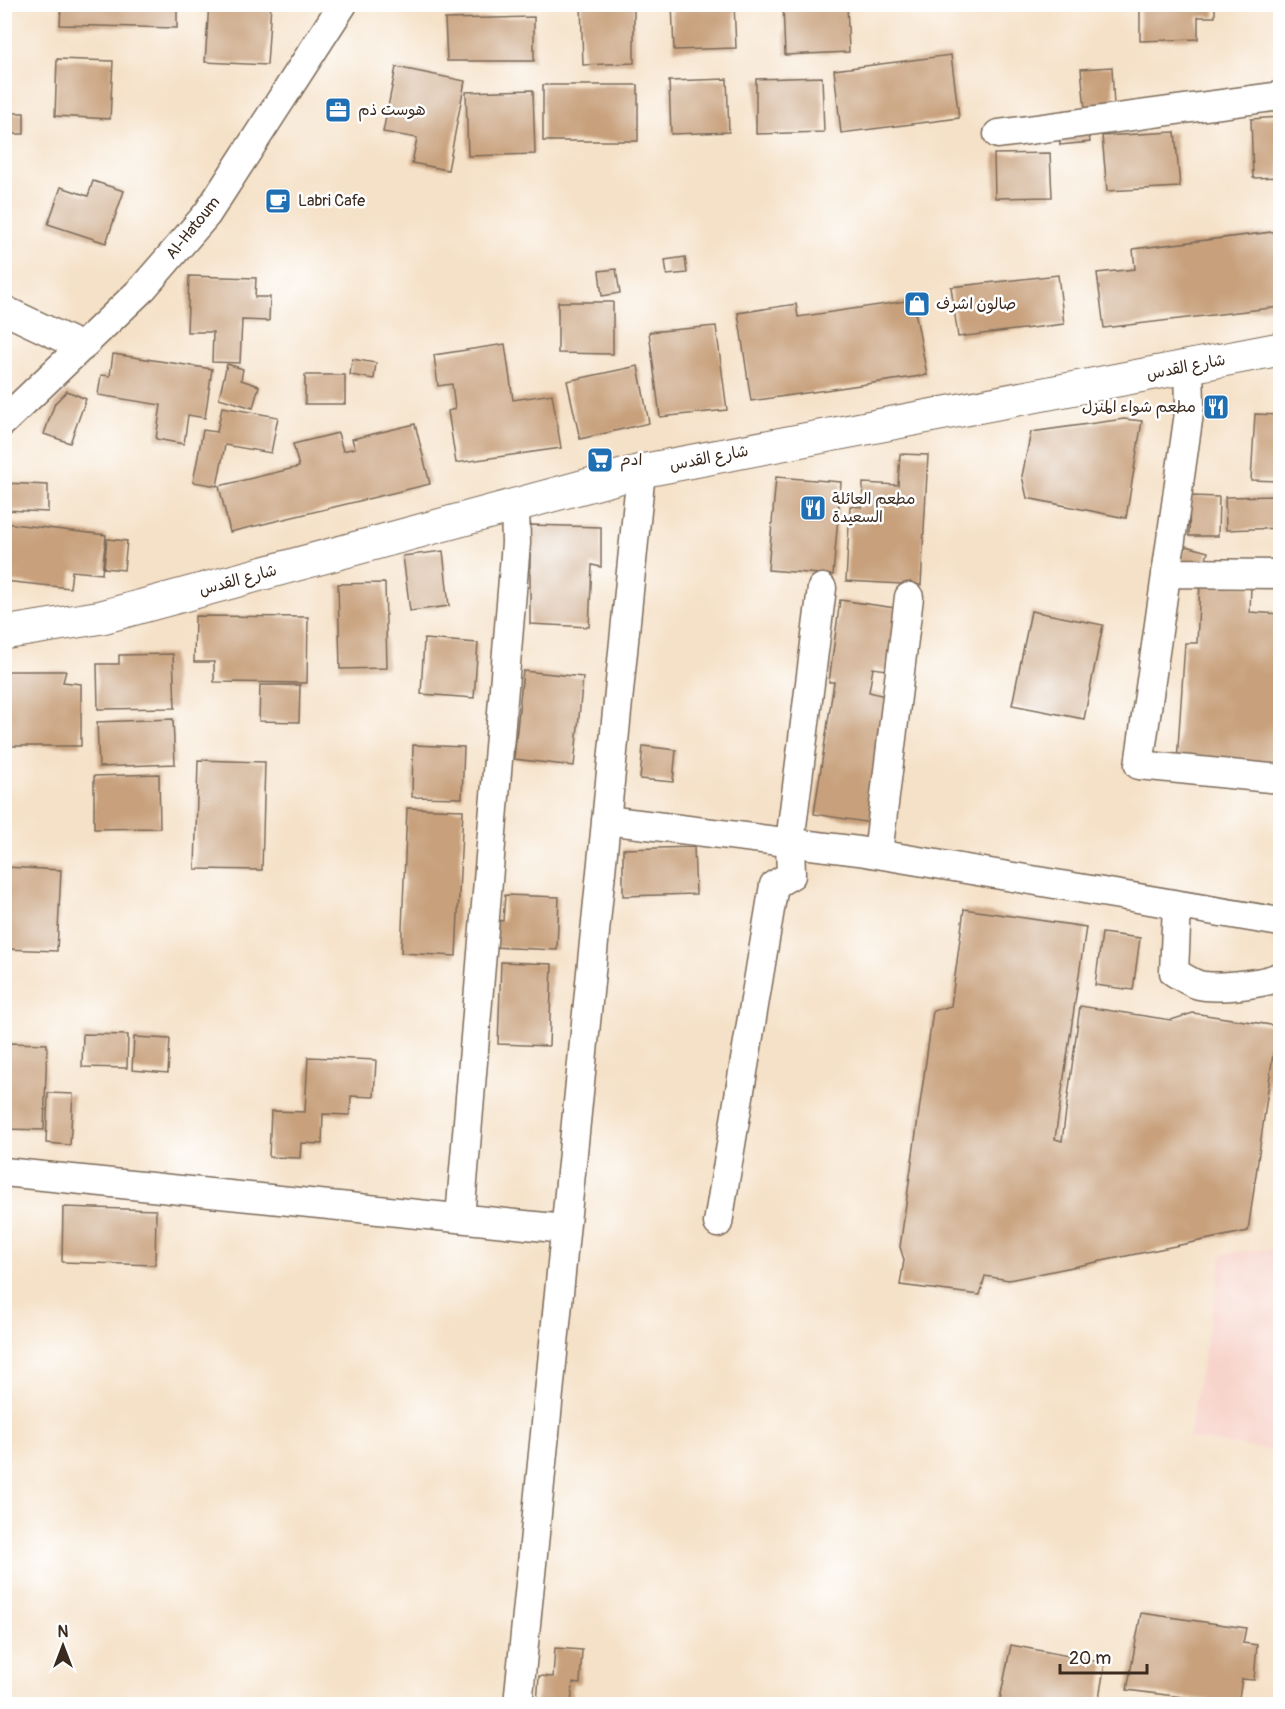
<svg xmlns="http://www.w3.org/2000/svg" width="1285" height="1709" font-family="Pangolin,'Playpen Sans Arabic',sans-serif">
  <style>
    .built { fill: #f7d1c8 }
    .building { fill: #c8a07b }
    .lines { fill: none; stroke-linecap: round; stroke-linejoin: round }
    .minor-casing { stroke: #7c6a59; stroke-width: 31 }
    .major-casing { stroke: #7c6a59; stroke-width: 35 }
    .minor { stroke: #fff; stroke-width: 28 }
    .major { stroke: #fff; stroke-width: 33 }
    .labels { text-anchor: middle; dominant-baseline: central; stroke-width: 5; stroke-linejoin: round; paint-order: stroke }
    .poi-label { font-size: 16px; fill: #3b2a1e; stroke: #fff; text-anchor: start }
    .street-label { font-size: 16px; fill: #3b2a1e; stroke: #fff }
  </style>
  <rect width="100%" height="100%" fill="#fff"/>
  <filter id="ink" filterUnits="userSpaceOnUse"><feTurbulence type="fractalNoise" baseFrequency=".0167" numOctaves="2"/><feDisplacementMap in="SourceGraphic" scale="12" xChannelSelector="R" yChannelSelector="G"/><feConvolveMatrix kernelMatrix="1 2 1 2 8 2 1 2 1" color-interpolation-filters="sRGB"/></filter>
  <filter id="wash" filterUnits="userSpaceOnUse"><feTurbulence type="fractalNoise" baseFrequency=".008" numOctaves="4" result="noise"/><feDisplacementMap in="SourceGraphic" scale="24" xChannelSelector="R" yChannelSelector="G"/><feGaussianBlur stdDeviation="1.35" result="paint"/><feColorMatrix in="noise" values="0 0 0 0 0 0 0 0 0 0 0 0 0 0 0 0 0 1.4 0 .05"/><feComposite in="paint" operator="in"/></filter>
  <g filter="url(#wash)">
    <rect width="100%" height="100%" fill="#f5e1c7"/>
    <path class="built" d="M 1280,1247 L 1280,1452 L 1188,1438 L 1223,1254 Z"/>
    <g id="blocks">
      <path class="building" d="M 61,4 L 177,4 L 177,28 L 60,25 Z
        M 209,4 L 271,4 L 267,65 L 205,62 Z
        M 581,4 L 634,4 L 634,63 L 583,65 Z
        M 672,4 L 734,4 L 736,48 L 674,50 Z
        M 783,4 L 847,4 L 849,52 L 785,55 Z
        M 1140,4 L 1215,4 L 1215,17 L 1198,17 L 1198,39 L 1140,41 Z
        M 534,17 L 534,61 L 447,61 L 445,19 Z
        M 951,55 L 959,118 L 841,133 L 834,70 Z
        M 57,59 L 113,61 L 110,119 L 55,116 Z
        M 396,67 L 465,81 L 448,170 L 412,163 L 417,138 L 383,132 Z
        M 1112,67 L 1114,107 L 1085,109 L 1081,69 Z
        M 822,77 L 824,132 L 756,134 L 756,79 Z
        M 727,79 L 729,132 L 671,134 L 669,81 Z
        M 543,85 L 638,85 L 638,141 L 543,141 Z
        M 533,90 L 535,154 L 468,156 L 466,92 Z
        M 5,113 L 24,113 L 24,134 L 4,134 Z
        M 1280,117 L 1280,177 L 1253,178 L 1251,119 Z
        M 1088,128 L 1090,142 L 1060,145 L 1059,131 Z
        M 1175,132 L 1180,187 L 1107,191 L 1102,136 Z
        M 1050,153 L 1052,197 L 995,198 L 994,154 Z
        M 93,181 L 124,191 L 106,243 L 48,224 L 61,187 L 88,196 Z
        M 1280,231 L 1280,307 L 1104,328 L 1097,273 L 1135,269 L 1133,249 Z
        M 685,257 L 687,273 L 667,275 L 665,260 Z
        M 616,269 L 620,293 L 602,296 L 599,271 Z
        M 1058,275 L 1064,324 L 958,337 L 951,287 Z
        M 189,276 L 256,278 L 255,297 L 270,297 L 269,321 L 242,320 L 240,363 L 212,362 L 213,332 L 187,332 Z
        M 913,300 L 927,375 L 751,401 L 738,313 L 796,304 L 798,317 Z
        M 558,302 L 613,302 L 613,354 L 558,353 Z
        M 716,326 L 727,410 L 660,417 L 649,332 Z
        M 505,344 L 513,400 L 552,394 L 561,448 L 456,463 L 448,411 L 455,409 L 452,384 L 438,386 L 434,355 Z
        M 113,354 L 212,369 L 205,418 L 188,415 L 184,444 L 156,439 L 161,405 L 98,395 L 101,375 L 110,376 Z
        M 352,359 L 376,363 L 374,379 L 350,375 Z
        M 227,364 L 243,369 L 241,380 L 259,386 L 253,408 L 219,398 Z
        M 638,366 L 649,423 L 580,439 L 567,381 Z
        M 305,375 L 345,375 L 345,404 L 305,404 Z
        M 67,391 L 86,399 L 70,443 L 44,434 L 55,403 Z
        M 222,407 L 278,417 L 271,453 L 225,445 L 217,486 L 193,482 L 203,430 L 217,432 Z
        M 1255,414 L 1280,415 L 1280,481 L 1251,480 Z
        M 1124,419 L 1142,421 L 1126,518 L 1027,498 L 1022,476 L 1031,432 Z
        M 415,424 L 430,484 L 230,532 L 219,486 L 299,467 L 293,444 L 338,433 L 343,451 L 355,448 L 352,439 Z
        M 900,454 L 928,455 L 921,585 L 846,581 L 850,506 L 862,507 L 863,483 L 898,485 Z
        M 776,477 L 841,482 L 833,575 L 768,570 Z
        M 4,483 L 48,485 L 48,512 L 4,510 Z
        M 1190,496 L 1219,497 L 1218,536 L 1189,536 Z
        M 1280,496 L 1280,528 L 1226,530 L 1225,497 Z
        M 4,523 L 106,535 L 102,574 L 72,571 L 70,588 L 4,581 Z
        M 530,525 L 601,527 L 601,567 L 592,565 L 589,627 L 530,624 Z
        M 107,539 L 127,541 L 124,570 L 104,568 Z
        M 1186,546 L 1208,552 L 1203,571 L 1181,565 Z
        M 443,551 L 449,606 L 410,611 L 403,556 Z
        M 385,583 L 387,668 L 340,669 L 338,584 Z
        M 1200,583 L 1251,586 L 1250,612 L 1280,614 L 1280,768 L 1177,762 L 1185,643 L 1197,643 Z
        M 840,600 L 902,609 L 894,671 L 873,668 L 869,692 L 889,697 L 871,823 L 814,814 L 834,682 L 829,682 Z
        M 1031,611 L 1103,625 L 1084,719 L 1012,705 Z
        M 195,616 L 308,617 L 307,683 L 214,682 L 214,662 L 194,662 Z
        M 424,639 L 478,643 L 474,698 L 421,694 Z
        M 173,654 L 175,708 L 98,709 L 97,664 L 119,664 L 119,655 Z
        M 4,671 L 66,671 L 63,682 L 81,684 L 81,746 L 4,746 Z
        M 523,671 L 583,677 L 574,766 L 514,759 Z
        M 260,685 L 300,685 L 299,722 L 259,721 Z
        M 173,719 L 175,764 L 99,767 L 97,722 Z
        M 413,745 L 464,747 L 462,798 L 412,797 Z
        M 643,746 L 676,750 L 673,782 L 640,779 Z
        M 198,760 L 265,762 L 262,870 L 195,869 Z
        M 159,774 L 160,828 L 94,829 L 94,776 Z
        M 407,808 L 463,810 L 456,956 L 401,953 Z
        M 694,847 L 696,894 L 623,896 L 623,849 Z
        M 5,867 L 61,870 L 57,951 L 5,949 Z
        M 505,895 L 559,897 L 557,950 L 491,947 L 492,920 L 503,921 Z
        M 964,909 L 1086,927 L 1055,1139 L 1062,1141 L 1080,1006 L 1171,1020 L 1193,1013 L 1277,1026 L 1248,1231 L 1009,1280 L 985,1276 L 980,1295 L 900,1285 L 904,1260 L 900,1247 L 933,1011 L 951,1006 Z
        M 1102,933 L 1140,938 L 1133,990 L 1095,985 Z
        M 501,962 L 552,964 L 549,1046 L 498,1044 Z
        M 83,1034 L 128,1035 L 127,1068 L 82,1067 Z
        M 134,1037 L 170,1039 L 168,1073 L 132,1070 Z
        M 5,1043 L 47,1044 L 44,1130 L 5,1129 Z
        M 308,1057 L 376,1060 L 374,1097 L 351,1096 L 350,1115 L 323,1114 L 322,1144 L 301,1143 L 300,1158 L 269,1157 L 271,1111 L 305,1112 Z
        M 48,1093 L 73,1094 L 70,1145 L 46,1143 Z
        M 63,1207 L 156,1210 L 155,1265 L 62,1262 Z
        M 1141,1613 L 1246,1628 L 1243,1643 L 1257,1645 L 1254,1680 L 1242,1679 L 1238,1704 L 1127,1690 Z
        M 1011,1645 L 1105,1663 L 1098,1704 L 999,1704 Z
        M 555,1648 L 582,1650 L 580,1684 L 573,1683 L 571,1704 L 537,1704 L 539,1676 L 553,1677 Z"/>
    </g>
  </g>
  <g filter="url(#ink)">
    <use href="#blocks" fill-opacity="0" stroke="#7c6a59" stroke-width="1.5"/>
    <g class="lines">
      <defs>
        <path id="minor" d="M 998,134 L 1280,96
          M 4,310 L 82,347
          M 1189,366 L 1190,406 L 1139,765 L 1280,779
          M 4,421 L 143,288 L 207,214 L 343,4
          M 1166,573 L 1280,574
          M 606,820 L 859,851 L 1280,922
          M 878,854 L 909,597
          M 1177,905 L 1174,972 C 1181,976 1191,983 1199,985 C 1215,989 1267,984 1280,976
          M 4,1172 L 565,1229
          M 460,1218 L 516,543 L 515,505
          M 718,1223 L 774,885 L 791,875 L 790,842 L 822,588
          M 518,1704 L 641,471"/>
        <path id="major" d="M 4,633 L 102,617 L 641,471 L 1280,349"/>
      </defs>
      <use href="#minor" class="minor-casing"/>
      <use href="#major" class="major-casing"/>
      <use href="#minor" class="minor"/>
      <use href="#major" class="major"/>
    </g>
  </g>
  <defs>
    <symbol id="office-square" viewBox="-11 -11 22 22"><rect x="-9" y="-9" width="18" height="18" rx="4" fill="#1f6fb2" stroke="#fff"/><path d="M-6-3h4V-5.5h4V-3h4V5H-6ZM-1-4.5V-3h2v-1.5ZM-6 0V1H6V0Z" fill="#fff"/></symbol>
    <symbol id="cafe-square" viewBox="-11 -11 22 22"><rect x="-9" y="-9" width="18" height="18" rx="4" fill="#1f6fb2" stroke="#fff"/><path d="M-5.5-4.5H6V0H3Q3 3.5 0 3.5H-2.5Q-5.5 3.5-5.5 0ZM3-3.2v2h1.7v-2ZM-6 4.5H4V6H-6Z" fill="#fff"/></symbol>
    <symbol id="shop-square" viewBox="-11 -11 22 22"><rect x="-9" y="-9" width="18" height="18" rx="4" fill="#1f6fb2" stroke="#fff"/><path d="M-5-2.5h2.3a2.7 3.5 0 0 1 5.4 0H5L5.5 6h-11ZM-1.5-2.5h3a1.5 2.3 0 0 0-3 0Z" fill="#fff"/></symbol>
    <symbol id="restaurant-square" viewBox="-11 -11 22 22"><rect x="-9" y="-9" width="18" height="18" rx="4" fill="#1f6fb2" stroke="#fff"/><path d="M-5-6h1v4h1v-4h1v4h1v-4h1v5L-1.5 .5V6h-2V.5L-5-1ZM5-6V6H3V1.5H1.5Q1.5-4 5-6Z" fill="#fff"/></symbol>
    <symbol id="supermarket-square" viewBox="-11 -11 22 22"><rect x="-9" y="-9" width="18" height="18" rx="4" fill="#1f6fb2" stroke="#fff"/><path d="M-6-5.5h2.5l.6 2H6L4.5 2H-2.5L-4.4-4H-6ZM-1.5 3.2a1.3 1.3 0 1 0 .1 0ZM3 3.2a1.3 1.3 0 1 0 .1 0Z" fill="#fff"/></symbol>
  </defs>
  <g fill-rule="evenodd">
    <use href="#office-square" x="323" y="95" width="30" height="30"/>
    <use href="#cafe-square" x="263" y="186" width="30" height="30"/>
    <use href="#shop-square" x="902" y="289" width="30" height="30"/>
    <use href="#restaurant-square" x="1201" y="392" width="30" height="30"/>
    <use href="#supermarket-square" x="585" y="445" width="30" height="30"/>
    <use href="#restaurant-square" x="798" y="493" width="30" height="30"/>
  </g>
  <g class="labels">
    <g class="poi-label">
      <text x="358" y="110">هوست ذم</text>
      <text x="298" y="201">Labri Cafe</text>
      <text x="936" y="304">صالون اشرف</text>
      <text x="1196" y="407" text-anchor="end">مطعم شواء المنزل</text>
      <text x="620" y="460">ادم</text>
      <text x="832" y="499">مطعم العائلة<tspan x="832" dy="18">السعيدة</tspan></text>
    </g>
    <g class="street-label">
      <text transform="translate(193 228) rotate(-51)">Al-Hatoum</text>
      <text transform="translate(1186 367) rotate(-11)">شارع القدس</text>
      <text transform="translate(709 458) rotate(-11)">شارع القدس</text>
      <text transform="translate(238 580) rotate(-15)">شارع القدس</text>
    </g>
  </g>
  <rect width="1285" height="1709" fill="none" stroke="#fff" stroke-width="24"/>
  <g transform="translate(63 1646)" stroke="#ffffff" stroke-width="4.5" paint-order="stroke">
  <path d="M0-4.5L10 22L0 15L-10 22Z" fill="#3b2a1e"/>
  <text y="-9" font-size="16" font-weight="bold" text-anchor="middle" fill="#3b2a1e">N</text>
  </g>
  <path d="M1060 1664v9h87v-9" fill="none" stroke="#3b2a1e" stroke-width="3"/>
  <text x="1069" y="1664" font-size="18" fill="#3b2a1e" stroke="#ffffff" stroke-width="4.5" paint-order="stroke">20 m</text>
</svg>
